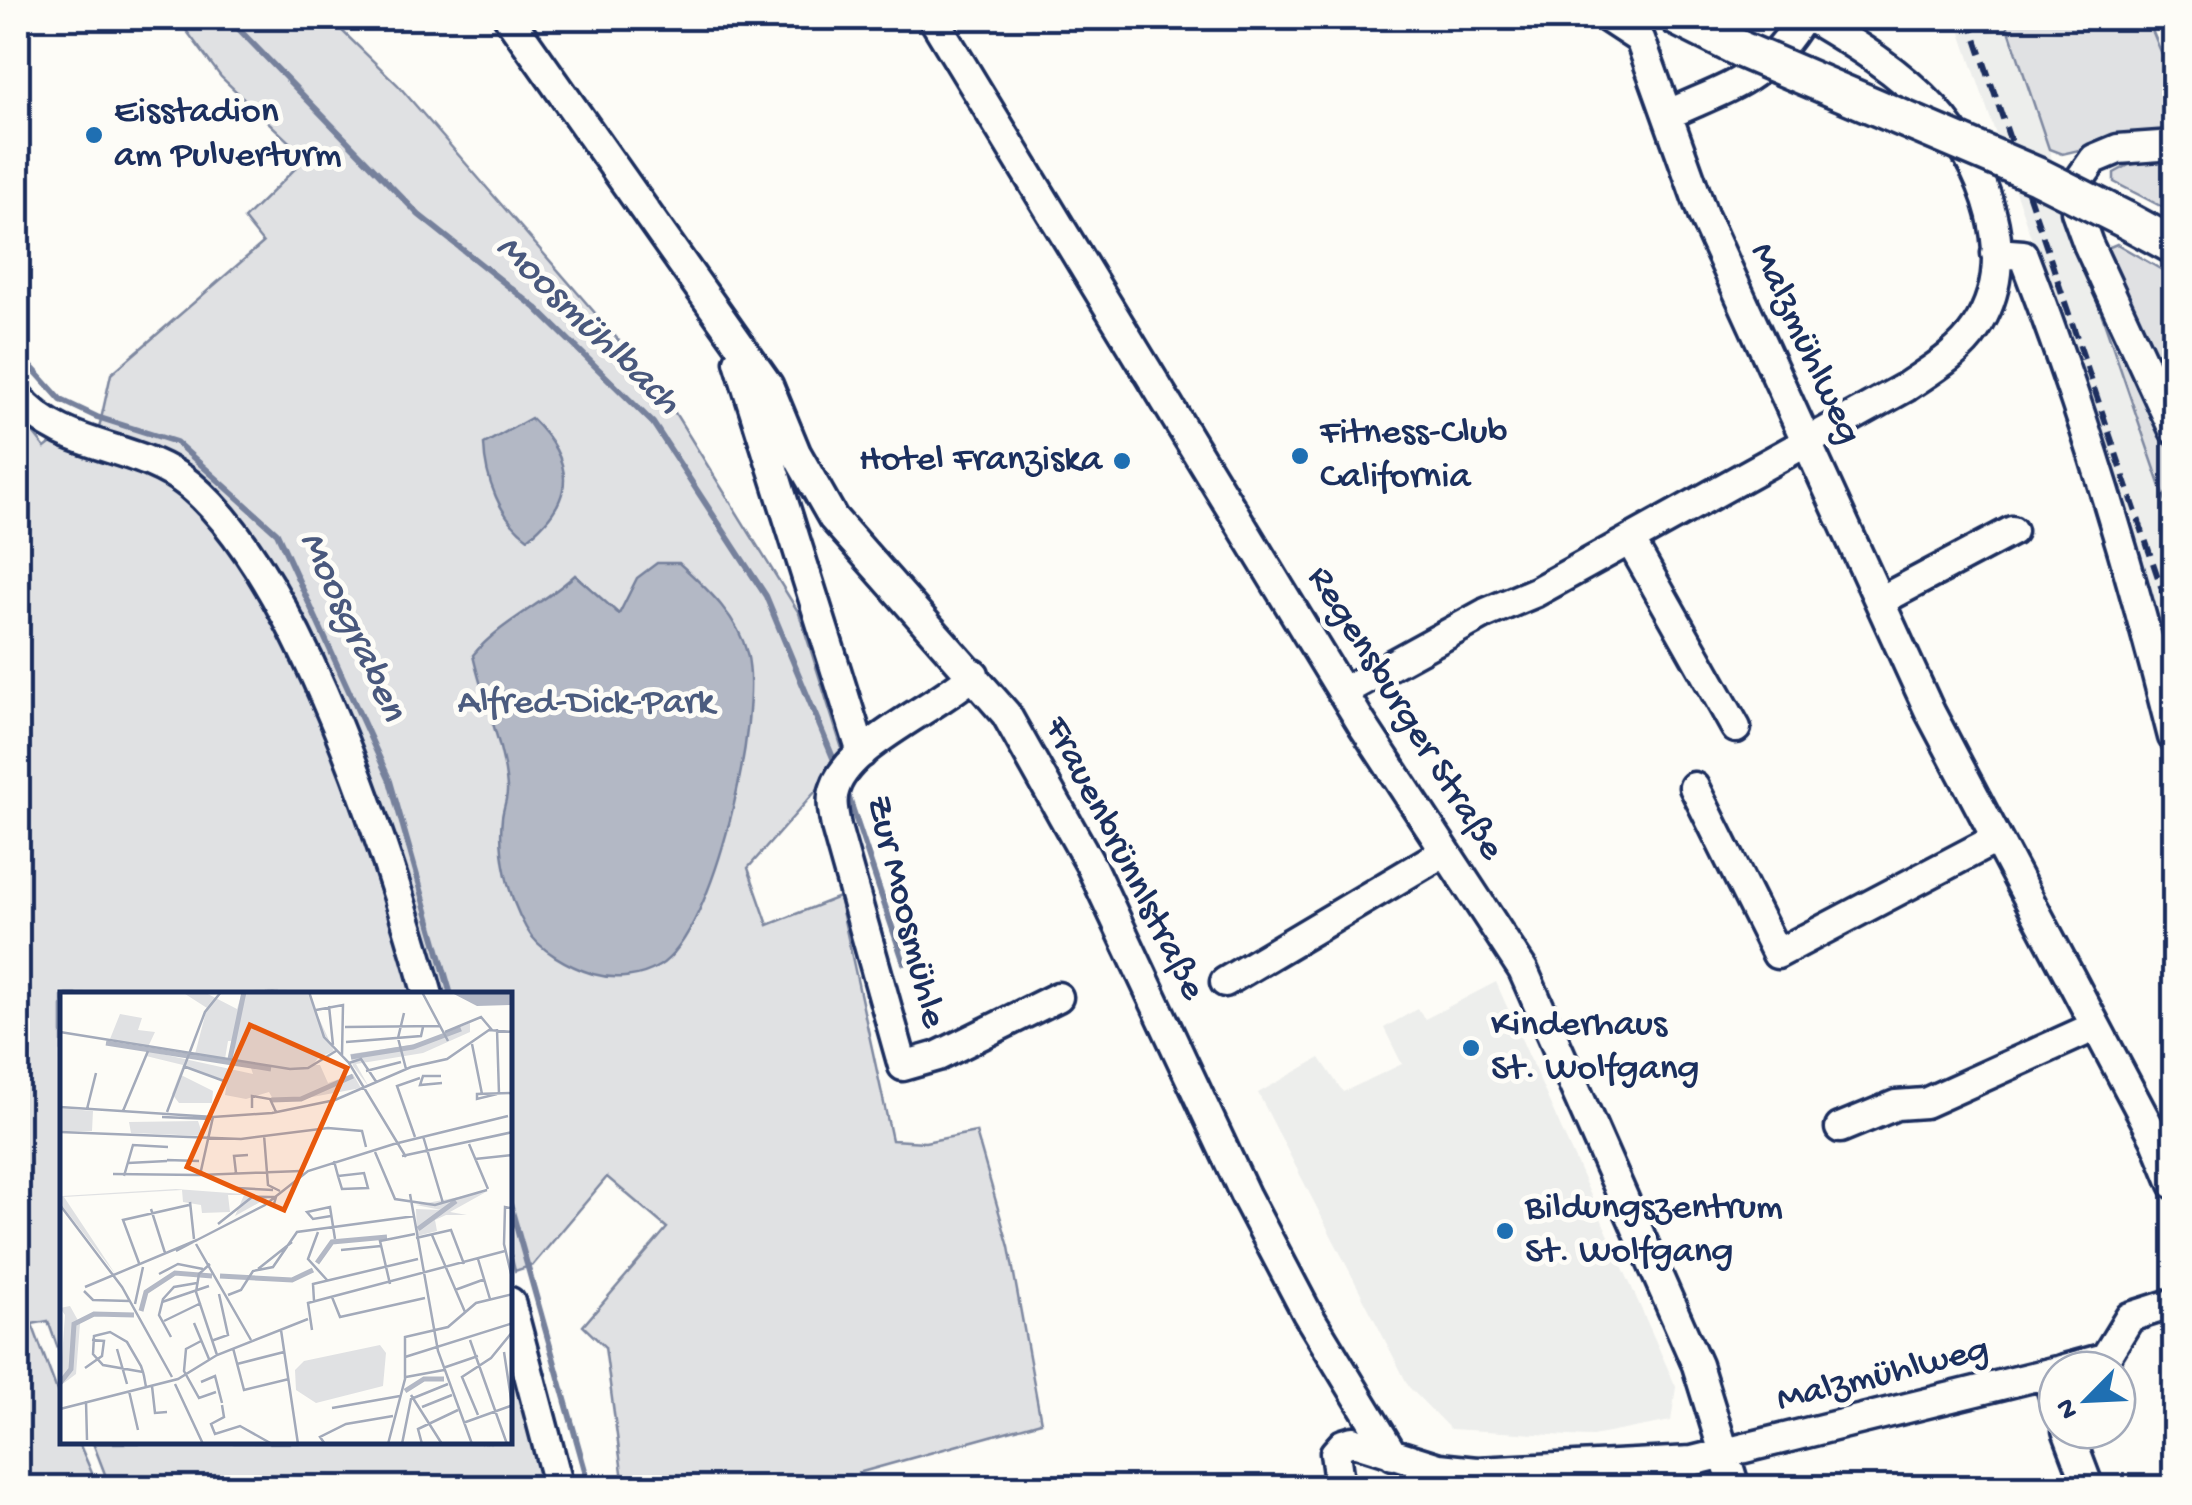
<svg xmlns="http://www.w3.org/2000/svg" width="2192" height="1505" font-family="'Gochi Hand',sans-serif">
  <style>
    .built { fill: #edeeec }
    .green { fill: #e0e1e3; stroke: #7e88a0; stroke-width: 2.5 }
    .water { fill: #b3b8c5; stroke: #76819c; stroke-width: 2.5 }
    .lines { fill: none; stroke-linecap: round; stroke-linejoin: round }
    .stream { stroke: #76819c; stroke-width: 6 }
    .minor-casing { stroke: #1b2f5e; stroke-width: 35 }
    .major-casing { stroke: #1b2f5e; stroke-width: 42 }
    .minor { stroke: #fdfcf7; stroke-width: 28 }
    .major { stroke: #fdfcf7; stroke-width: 35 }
    .rail { stroke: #1b2f5e; stroke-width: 6; stroke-dasharray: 15 8; stroke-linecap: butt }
    .major-bridge-casing { stroke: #1b2f5e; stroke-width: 42; stroke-linecap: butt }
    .major-bridge { stroke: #fdfcf7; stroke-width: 35 }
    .poi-dot { fill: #1f6fb2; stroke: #fdfcf7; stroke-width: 4 }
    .labels { text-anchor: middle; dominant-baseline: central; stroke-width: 10; stroke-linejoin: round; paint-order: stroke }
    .poi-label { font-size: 38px; fill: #1b2f5e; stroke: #fdfcf7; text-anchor: start }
    .street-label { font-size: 38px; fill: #1b2f5e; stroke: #fdfcf7 }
    .park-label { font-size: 38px; fill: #4c5c7f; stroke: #fdfcf7 }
    .water-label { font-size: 40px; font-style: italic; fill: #49587d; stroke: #fdfcf7 }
    .inset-river { fill: none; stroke: #b3b8c5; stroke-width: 5 }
    .inset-road { fill: none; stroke: #a3aaba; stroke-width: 2.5 }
    .view { fill: #e8590c; fill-opacity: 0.15; stroke: #e8590c; stroke-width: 5 }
    .inset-edge { fill: none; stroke: #1b2f5e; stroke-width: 5 }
  </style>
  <rect width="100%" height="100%" fill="#fdfcf7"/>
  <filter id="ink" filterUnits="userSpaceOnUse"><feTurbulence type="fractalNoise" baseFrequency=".01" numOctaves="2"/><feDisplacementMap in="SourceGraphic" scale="20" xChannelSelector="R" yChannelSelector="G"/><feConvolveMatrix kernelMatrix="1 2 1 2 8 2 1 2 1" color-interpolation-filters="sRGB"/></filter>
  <g filter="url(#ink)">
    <path class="built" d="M 1956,18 L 2005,18 L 2174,525 L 2174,655 Z
      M 1496,982 L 1676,1387 L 1671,1421 L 1587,1437 L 1450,1429 L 1409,1387 L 1258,1093 L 1320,1058 L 1343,1092 L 1402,1064 L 1384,1028 L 1417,1009 L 1425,1019 Z"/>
    <path class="green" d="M 177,18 L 329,18 L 398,85 L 659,387 L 799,613 L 845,758 L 748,868 L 768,925 L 839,897 L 892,1140 L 925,1142 L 976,1132 L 1009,1247 L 1041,1422 L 858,1473 L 859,1487 L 624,1487 L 605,1347 L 583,1326 L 667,1228 L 607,1177 L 533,1265 L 515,1271 L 510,1250 L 510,995 L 444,995 L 373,784 L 241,528 L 98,433 L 111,374 L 263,243 L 244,219 L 306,158 L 221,77 Z
      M 2005,18 L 2147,18 L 2174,83 L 2174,128 L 2062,154 L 2049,149 Z
      M 2174,157 L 2174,213 L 2114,182 L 2114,173 L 2129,165 Z
      M 2117,244 L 2174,277 L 2174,407 L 2100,251 Z
      M 2079,248 L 2174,453 L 2174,525 Z
      M 18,414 L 45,448 L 55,440 C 96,459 146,463 182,490 C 208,509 226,540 243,567 C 328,697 371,848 417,995 L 62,995 L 62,1360 L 48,1321 L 32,1324 L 62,1404 L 62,1442 L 79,1443 L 98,1487 L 18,1487 Z
      M 510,1341 L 549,1487 L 110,1487 L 93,1443 L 510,1442 Z
      M 1707,1475 L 1713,1487 L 1608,1487 L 1605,1478 Z"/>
    <path class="water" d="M 531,418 C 574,460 577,499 528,538 C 500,518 485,479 484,444 Z
      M 657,563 L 679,563 C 706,588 737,615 747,653 C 763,714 715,933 659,966 C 640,978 614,980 593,974 C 570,967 538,950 526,928 C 508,896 498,854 502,818 C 503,808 508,797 507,788 C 504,744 482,698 473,655 C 502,621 542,605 575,575 L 619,614 L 637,578 Z"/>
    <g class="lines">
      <path class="stream" d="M 228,18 L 419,215 L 536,308 L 653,423 L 766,596 L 836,765
        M 18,352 L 61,400 L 97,417 L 176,442 L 277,533 L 390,781 L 451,995
        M 845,786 L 904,963
        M 510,1204 L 590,1488"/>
      <defs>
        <path id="minor" d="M 509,18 L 768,385 L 796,453 L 833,518 L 1006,714 L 1090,864 L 1245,1195 L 1307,1313 L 1393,1455
          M 933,18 L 1362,724 L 1523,970 L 1697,1365 L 1735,1488
          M 1608,18 L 1640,39 L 1703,215 L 1930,712 L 2155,1138 L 2174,1184
          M 1669,114 C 1732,85 1764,80 1802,18
          M 2174,145 L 2118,149 L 2094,159 L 2075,186 L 2076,211 L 2088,244 L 2174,430
          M 1996,253 L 2023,255 C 2084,412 2132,573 2173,737
          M 739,361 L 862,753
          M 18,397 C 63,452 138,442 190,485 C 300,577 389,856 428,995
          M 1630,540 L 1736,728
          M 1880,601 L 2012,531
          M 974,674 C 939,707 849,744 835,788 C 830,801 834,814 836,827 L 903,1066 L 938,1056 L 1058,997
          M 1342,692 L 1486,613 L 1536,592 L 1906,387 C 1931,370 1959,354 1976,328 C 2022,259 1985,165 1934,109 C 1899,71 1855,44 1811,18
          M 1694,787 L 1777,954 L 1994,840
          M 1225,982 L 1444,852
          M 1840,1128 L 1896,1105 L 1925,1103 L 2094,1027
          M 510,1302 L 559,1488
          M 2061,1370 L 2105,1358 L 2130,1317 L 2174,1303
          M 2046,1374 L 2057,1403
          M 2067,1430 L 2089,1488
          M 1340,1488 L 1335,1453 L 1343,1444 L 1353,1441 L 1439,1468 L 1477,1472 L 1692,1461 L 2057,1371"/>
        <path id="major" d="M 1678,18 L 1742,50
          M 2126,220 L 2174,246"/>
      </defs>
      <use href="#minor" class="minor-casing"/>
      <use href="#major" class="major-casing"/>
      <use href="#minor" class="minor"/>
      <use href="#major" class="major"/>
      <path class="rail" d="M 1969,18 L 2174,625"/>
      <defs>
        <path id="major-bridge" d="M 1742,50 L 2038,176 L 2126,220"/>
      </defs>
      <use href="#major-bridge" class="major-bridge-casing"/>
      <use href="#major-bridge" class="major-bridge"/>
    </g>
  </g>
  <g class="poi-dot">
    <circle cx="94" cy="135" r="10"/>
    <circle cx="1300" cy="456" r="10"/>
    <circle cx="1122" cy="461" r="10"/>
    <circle cx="1471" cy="1048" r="10"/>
    <circle cx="1505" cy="1231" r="10"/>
  </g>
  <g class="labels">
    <g class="poi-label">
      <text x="114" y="113">Eisstadion<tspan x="114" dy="44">am Pulverturm</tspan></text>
      <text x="1320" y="434">Fitness-Club<tspan x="1320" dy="44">California</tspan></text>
      <text x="1102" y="461" text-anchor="end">Hotel Franziska</text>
      <text x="1491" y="1026">Kinderhaus<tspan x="1491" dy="44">St. Wolfgang</tspan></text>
      <text x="1525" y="1209">Bildungszentrum<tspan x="1525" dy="44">St. Wolfgang</tspan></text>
    </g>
    <g class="street-label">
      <text transform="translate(1804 344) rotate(65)">Malzmühlweg</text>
      <text transform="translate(1404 714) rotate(58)">Regensburger Straße</text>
      <text transform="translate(1123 859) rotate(63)">Frauenbrünnlstraße</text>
      <text transform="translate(904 912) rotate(76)">Zur Moosmühle</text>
      <text transform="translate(1883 1376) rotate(-14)">Malzmühlweg</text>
    </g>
    <g class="park-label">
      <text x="586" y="704">Alfred-Dick-Park</text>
    </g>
    <g class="water-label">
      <text transform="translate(587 326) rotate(44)">Moosmühlbach</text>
      <text transform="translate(351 627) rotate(65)">Moosgraben</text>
    </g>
  </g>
  <g transform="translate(60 992)">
    <rect width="452" height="452" fill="#fdfcf7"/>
    <path d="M 122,0 L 144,0 L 177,17 L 182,0 L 247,0 L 274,59 L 258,66 L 253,73 L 260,73 L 268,91 L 293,82 L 301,96 L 225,110 L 214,109 L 209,100 L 186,107 L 165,103 L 167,89 L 125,74 L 121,83 L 153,99 L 152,111 L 119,111 L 112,102 L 123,73 L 86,64 L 88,59 L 193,82 L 190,73 L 174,69 L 175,49 L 168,49 L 165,67 L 135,62 L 147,16 ZM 60,22 L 82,26 L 78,38 L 95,40 L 88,55 L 50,47 ZM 410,31 L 410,40 L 363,61 L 296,72 L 309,95 L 293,74 L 290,62 L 358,52 ZM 0,116 L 33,119 L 32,139 L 0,139 ZM 138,129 L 143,144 L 71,141 L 69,130 ZM 116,197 L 211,204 L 175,224 L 184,203 L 168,203 L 170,220 L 142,221 L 141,213 L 123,210 L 122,198 L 4,205 L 56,283 L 0,211 L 2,204 ZM 426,200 L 390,220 L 407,223 L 386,223 L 375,228 L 377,239 L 357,244 L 356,217 L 381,218 L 356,213 ZM 10,314 L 20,332 L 16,382 L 0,394 L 5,323 L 0,316 ZM 320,353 L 326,361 L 323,394 L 256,411 L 236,398 L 235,378 L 244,369 Z" fill="#e0e1e3"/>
    <path d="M 390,0 L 452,0 L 452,13 L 417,14 Z" fill="#b3b8c5"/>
    <path class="inset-river" d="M 46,51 L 211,77M 291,65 L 353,55 L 401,37M 170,67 L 184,0M 211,108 L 241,107 L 293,84M 358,237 L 396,209M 257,271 L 272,250 L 327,245M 160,284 L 232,288 L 253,278M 81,319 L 86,300 L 115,281 L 152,284M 0,391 L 11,377 L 14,332 L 34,322 L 74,323M 345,399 L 364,387 L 384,387"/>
    <path class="inset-road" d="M 249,0 L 264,45 L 289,71 L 346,165M 362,0 L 388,49M 269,14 L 273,53M 256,18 L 283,13 L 282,63M 344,21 L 338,46 L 346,77M 285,35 L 380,34M 437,37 L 439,102M 0,40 L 230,77 L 248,76 L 276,59M 385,40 L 421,25 L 432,38M 286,50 L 361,44 L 363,35M 412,52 L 422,102M 289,71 L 301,67 L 317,91M 123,74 L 164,89M 306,79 L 341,70M 381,84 L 363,84 L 360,93 L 382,91M 437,102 L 417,107 L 417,102 L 453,101M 0,115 L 153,125 L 212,121 L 275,108 L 351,75 L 387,67 L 429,38 L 453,40M 192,116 L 192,104 L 210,107 L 216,120M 27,117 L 36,81M 63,119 L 88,59M 107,120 L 145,20 L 161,0M 102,125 L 151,127M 153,125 L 140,183 L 241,179M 0,140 L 181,147 L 268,136 L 302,139 L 306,155M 204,143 L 208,193 L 220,199M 363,144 L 383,211M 355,145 L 337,94 L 360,86M 334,152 L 448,124M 409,152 L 428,197M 315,160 L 335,207 L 375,213 L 427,198M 342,164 L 453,140M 415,167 L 453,163M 107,168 L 139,169M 274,169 L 278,184 L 282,197 L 308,196 L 304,181 L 278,184M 68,171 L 107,169M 176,181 L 174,164 L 188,163M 53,182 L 140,183M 64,184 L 73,153 L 108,155M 177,196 L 213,198M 350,202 L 378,359 L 412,452M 130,210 L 134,247M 0,213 L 62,295 L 112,385M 450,216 L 445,215 L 444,252 L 453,290M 91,217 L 105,261M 271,224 L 253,227 L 247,220 L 270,215 L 275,247M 158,232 L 192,205 L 216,205 L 213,215M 258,240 L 248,267 L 267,288M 372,243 L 405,320M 356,246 L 391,238 L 404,272M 137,248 L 205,213 L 248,179 L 334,152M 136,252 L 191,348M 281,258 L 321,254M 418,267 L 430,307M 79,271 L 63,228 L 129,213M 150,272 L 139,282 L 136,300 L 157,363M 198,277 L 232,250M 99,282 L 118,272 L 143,277M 330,292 L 320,249 L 355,242M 25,295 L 137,248 L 116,259M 395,298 L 425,287M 24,299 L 33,308 L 70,309M 168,303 L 181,298 L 193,279 L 213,275 L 237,240 L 355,224M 272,305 L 280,325 L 365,306M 254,309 L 253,292 L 358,267M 102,310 L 149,294M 75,312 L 83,275M 104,329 L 141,311M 134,331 L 149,367M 221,338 L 238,452M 252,338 L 248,311 L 445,259M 111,345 L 99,323 L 103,307 L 114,295 L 137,291M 410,348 L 447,452M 141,349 L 126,357 L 124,379 L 139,406 L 156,400M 151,349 L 168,343 L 159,302M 173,356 L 184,398 L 229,387M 57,357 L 67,392M 444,360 L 452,413M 345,365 L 453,331M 177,372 L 224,360M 25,376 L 42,364 L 44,349 L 32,348M 383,376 L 418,364M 83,380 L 43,373 L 33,362 L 34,344 L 50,340 L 67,350 L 81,374 L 83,380 L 84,384 L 86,395M 346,385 L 384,378M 141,390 L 155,384 L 162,411M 115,392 L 143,452M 92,394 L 95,421 L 107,420M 69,399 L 78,438M 351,403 L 382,452M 26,409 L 27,448M 162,413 L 164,425 L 151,432 L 155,442 L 180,434 L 212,452M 362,415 L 392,403M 272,416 L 340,404M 0,417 L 118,387 L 157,363 L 248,327M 418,423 L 402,385 L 431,366 L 453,339M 403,431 L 453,413M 265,452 L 260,445 L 286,432 L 333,424M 328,452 L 345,387 L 345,345 L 388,335 L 416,311 L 453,302M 342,452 L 351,407 L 388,392M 362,452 L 358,437 L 398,418"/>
    <path class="view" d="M 190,33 L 287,76 L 224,218 L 127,175 Z"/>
    <rect width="452" height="452" class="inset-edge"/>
  </g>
  <rect width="2192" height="1505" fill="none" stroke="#fdfcf7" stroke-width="60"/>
  <rect x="30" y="30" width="2132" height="1445" fill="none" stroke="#1b2f5e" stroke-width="4" filter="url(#ink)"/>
  <g transform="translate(2087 1400) rotate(246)"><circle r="48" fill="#fdfcf7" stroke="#a3aaba" stroke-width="2.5"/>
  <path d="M0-8L18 38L0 25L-18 38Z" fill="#1f6fb2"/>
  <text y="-15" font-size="28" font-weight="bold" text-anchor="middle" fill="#1b2f5e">N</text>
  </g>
</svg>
